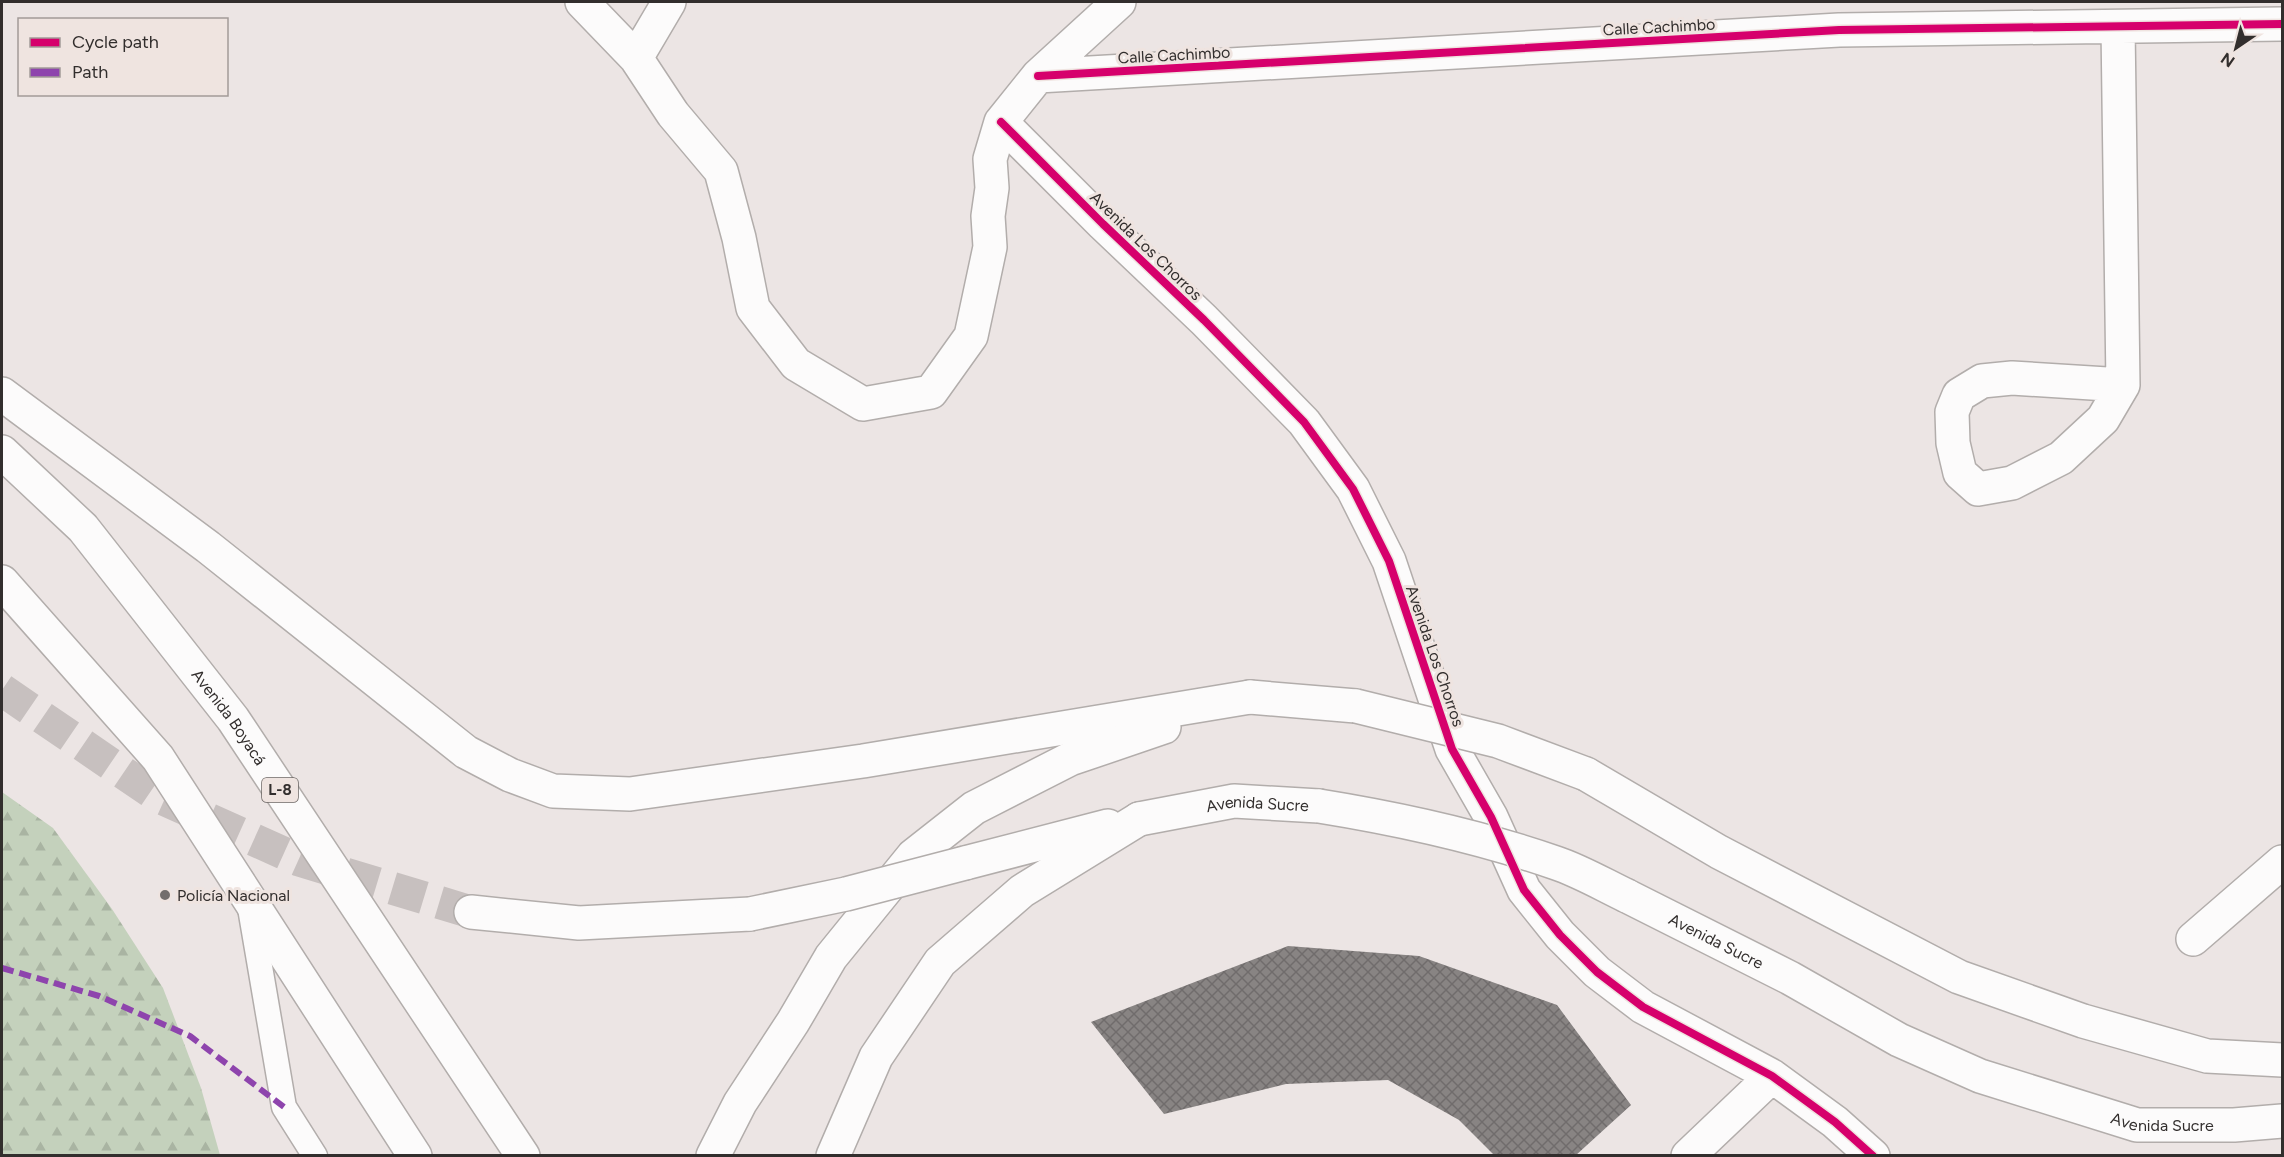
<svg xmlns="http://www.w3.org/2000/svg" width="2284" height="1157" font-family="Figtree,sans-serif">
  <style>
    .forest { fill: url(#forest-firs) }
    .building { fill: url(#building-cross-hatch) }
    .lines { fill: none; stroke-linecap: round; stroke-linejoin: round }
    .motorway-tunnel { stroke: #c7c0bf; stroke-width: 33; stroke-dasharray: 33 16; stroke-linecap: butt }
    .service-casing { stroke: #b2adab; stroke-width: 27 }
    .minor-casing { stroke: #b2adab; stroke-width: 36 }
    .secondary-casing { stroke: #b2adab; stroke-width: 36 }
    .motorway-casing { stroke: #b2adab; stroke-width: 36 }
    .service { stroke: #fcfbfb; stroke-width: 24 }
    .minor { stroke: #fcfbfb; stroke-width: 33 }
    .secondary { stroke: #fcfbfb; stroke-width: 33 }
    .motorway { stroke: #fcfbfb; stroke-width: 33 }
    .secondary-bridge-casing { stroke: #b2adab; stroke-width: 36; stroke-linecap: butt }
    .motorway-bridge-casing { stroke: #b2adab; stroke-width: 36; stroke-linecap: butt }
    .secondary-bridge { stroke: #fcfbfb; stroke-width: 33 }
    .motorway-bridge { stroke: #fcfbfb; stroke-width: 33 }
    .quiet { stroke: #8e44ad; stroke-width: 6; stroke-dasharray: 12 6; stroke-linecap: butt }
    .cycleway-casing { stroke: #efe4e0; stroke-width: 11 }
    .cycleway { stroke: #d6006c; stroke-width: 8 }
    .poi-dot { fill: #736e6d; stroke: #efe4e0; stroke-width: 2 }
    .labels { text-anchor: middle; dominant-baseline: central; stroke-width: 6; stroke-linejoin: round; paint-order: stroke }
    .shield { fill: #efe4e0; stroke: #6b6563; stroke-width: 1.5 }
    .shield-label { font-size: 15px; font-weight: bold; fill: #322e2d }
    .street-label { font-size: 16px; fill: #322e2d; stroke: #efe4e0 }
    .poi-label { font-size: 16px; fill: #322e2d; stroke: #efe4e0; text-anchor: start }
  </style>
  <defs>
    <pattern id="forest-firs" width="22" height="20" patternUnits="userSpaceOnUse" patternTransform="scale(1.5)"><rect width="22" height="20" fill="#c4d1bc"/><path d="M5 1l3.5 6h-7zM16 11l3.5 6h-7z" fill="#a9b4a2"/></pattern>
    <pattern id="building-cross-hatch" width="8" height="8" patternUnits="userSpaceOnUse" patternTransform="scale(1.5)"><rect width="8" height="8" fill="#888483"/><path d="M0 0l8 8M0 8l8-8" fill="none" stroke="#706c6c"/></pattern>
  </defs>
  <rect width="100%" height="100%" fill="#ece5e4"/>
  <path class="forest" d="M 2,792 L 53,828 L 112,909 L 163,988 L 201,1088 L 220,1155 L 2,1155 Z"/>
  <path class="building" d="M 1288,946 L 1419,956 L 1557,1005 L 1631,1105 L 1575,1156 L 1495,1156 L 1459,1120 L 1388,1080 L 1286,1084 L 1164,1114 L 1091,1022 Z"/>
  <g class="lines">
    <path class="motorway-tunnel" d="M 2,690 L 159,797 L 299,860 L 471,912"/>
    <defs>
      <path id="service" d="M 250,908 L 284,1107 L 315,1156"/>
      <path id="minor" d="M 582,2 L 636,58 L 673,114 L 721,171 L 739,238 L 753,308 L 796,364 L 863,404 L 931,392 L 971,336 L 990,247 L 988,216 L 992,188 L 990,159 L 1001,122 L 1038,76 L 1119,2
        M 2118,27 L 2123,385 L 2103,419 L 2061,458 L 2012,483 L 1978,489 L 1960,473 L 1953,443 L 1952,412 L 1959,395 L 1982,381 L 2012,378 L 2123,385
        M 636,58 L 669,2
        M 1038,76 L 1839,30 L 2282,24
        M 1001,122 L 1103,224 L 1204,320 L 1304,422 L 1353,489 L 1389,561 L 1452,749 L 1491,817 L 1524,890 L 1560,935 L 1597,972 L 1643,1007 L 1772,1076 L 1835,1122 L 1873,1156
        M 2193,939 L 2282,862
        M 1688,1156 L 1772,1076"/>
      <g id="secondary">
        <path d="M 1250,697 L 1356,706"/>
        <path d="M 1586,774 L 1719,852 L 1959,977 L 2083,1021 L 2207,1056 L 2282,1060"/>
        <path id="s1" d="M 1139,819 L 1234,801 L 1319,806"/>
        <path id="s2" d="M 1627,896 L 1790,978 L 1899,1040 L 1980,1076 L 2137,1125 L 2234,1125 L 2282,1121"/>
      </g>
      <g id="motorway">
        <path d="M 2,394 L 208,547 L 466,752 L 510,775 L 553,791 L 630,794 L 863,761 L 1250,697"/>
        <path id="s3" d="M 2,452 L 83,528 L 233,719 L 523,1156"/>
        <path d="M 2,582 L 158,758 L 415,1156"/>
        <path d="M 965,863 L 1108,826"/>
        <path d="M 471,912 L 579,923 L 750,914"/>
        <path d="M 713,1156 L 740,1103 L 793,1022 L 831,957 L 913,856 L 974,808 L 1070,759 L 1164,727"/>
        <path d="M 833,1156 L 876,1057 L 940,962 L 1022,891 L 1139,819"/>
      </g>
    </defs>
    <use href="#service" class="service-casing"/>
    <use href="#minor" class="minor-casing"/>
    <use href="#secondary" class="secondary-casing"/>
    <use href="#motorway" class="motorway-casing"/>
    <use href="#service" class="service"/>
    <use href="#minor" class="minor"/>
    <use href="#secondary" class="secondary"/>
    <use href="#motorway" class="motorway"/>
    <defs>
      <path id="secondary-bridge" d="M 1356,706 L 1498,741 L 1586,774
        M 1319,806 C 1400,819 1478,836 1556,863 C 1580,871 1604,885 1627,896"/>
      <path id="motorway-bridge" d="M 750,914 L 846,894 L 965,863"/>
    </defs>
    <use href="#secondary-bridge" class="secondary-bridge-casing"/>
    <use href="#motorway-bridge" class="motorway-bridge-casing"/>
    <use href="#secondary-bridge" class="secondary-bridge"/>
    <use href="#motorway-bridge" class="motorway-bridge"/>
    <path class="quiet" d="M 2,968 L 99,996 L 190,1036 L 284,1107"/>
    <defs>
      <path id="cycleway" d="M 1038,76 L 1839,30 L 2282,24
        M 1001,122 L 1103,224 L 1204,320 L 1304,422 L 1353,489 L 1389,561 L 1452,749 L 1491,817 L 1524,890 L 1560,935 L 1597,972 L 1643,1007 L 1772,1076 L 1835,1122 L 1873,1156"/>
    </defs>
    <use href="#cycleway" class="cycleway-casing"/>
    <use href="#cycleway" class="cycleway"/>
  </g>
  <circle class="poi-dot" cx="165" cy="895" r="6"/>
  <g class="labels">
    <rect class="shield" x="262" y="778" width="36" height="24" rx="4.5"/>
    <g class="shield-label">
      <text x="280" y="790">L-8</text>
    </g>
    <g class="street-label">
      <text transform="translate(1659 27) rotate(-3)">Calle Cachimbo</text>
      <text transform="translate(1174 55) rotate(-3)">Calle Cachimbo</text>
      <text transform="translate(1146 246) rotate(44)">Avenida Los Chorros</text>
      <text transform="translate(1435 656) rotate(71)">Avenida Los Chorros</text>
      <text stroke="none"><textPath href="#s3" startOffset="350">Avenida Boyacá</textPath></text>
      <text stroke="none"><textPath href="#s1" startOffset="120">Avenida Sucre</textPath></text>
      <text stroke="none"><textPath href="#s2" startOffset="100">Avenida Sucre</textPath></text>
      <text stroke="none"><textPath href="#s2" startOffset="586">Avenida Sucre</textPath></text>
    </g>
    <g class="poi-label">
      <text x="177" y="895">Policía Nacional</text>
    </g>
  </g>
  <rect width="2284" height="1157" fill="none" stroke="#322e2d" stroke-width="6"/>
  <rect x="18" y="18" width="210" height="78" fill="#efe4e0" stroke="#a39b98" stroke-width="1.5"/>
  <rect x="30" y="38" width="30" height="9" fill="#d6006c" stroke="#a39b98" stroke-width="1.5"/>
  <text x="72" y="48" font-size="18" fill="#322e2d">Cycle path</text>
  <rect x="30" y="68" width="30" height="9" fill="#8e44ad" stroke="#a39b98" stroke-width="1.5"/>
  <text x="72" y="78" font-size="18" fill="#322e2d">Path</text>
  <g transform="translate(2236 48) rotate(215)" stroke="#efe4e0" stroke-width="4.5" paint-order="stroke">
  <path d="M0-4.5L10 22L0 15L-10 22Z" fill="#322e2d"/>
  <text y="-9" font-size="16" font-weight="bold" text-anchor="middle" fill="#322e2d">N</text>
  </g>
</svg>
